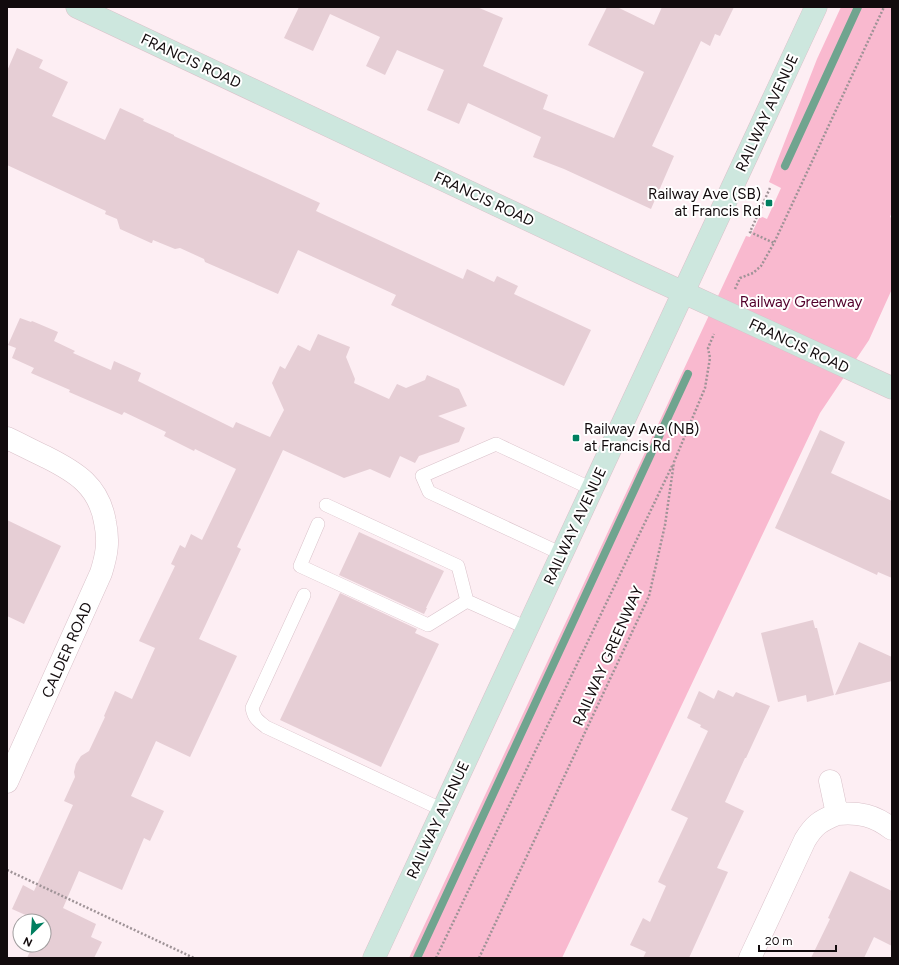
<svg xmlns="http://www.w3.org/2000/svg" width="899" height="965" font-family="Figtree,sans-serif">
  <style>
    .green { fill: #f9b9cf }
    .lines { fill: none; stroke-linecap: round; stroke-linejoin: round }
    .stream { stroke: #70a48f; stroke-width: 8 }
    .building { fill: #e6ced5 }
    .lane-casing { stroke: #dac2ca; stroke-width: 14 }
    .street-casing { stroke: #dac2ca; stroke-width: 23 }
    .secondary-casing { stroke: #dac2ca; stroke-width: 23 }
    .path { stroke: #9f9397; stroke-width: 2.5; stroke-dasharray: 2 2; stroke-linecap: butt }
    .lane { stroke: #fff; stroke-width: 13 }
    .street { stroke: #fff; stroke-width: 22 }
    .secondary { stroke: #cde7de; stroke-width: 22 }
    .poi-dot { fill: #007f60; stroke: #fff; stroke-width: 1.5 }
    .labels { text-anchor: middle; dominant-baseline: central; stroke-width: 4; stroke-linejoin: round; paint-order: stroke }
    .street-label { font-size: 15px; fill: #120b0d; stroke: #fff }
    .poi-label { font-size: 15px; fill: #120b0d; stroke: #fff; text-anchor: end }
    .park-label { font-size: 15px; fill: #52002b; stroke: #fff }
  </style>
  <rect width="100%" height="100%" fill="#fdeef3"/>
  <path class="green" d="M 841,7 L 892,7 L 892,212 L 890,217 L 892,218 L 892,289 L 869,340 L 820,413 L 562,958 L 409,958 L 746,236 L 750,237 L 760,216 L 767,219 L 781,188 L 769,182 L 817,59 Z"/>
  <g class="lines">
    <path class="stream" d="M 785,166 L 858,7
      M 417,958 L 688,374"/>
  </g>
  <path class="building" d="M 299,7 L 477,7 L 503,18 L 483,66 L 548,95 L 543,109 L 614,138 L 644,72 L 588,45 L 607,7 L 617,7 L 654,25 L 662,7 L 734,7 L 720,36 L 715,34 L 710,46 L 701,41 L 652,146 L 674,156 L 651,209 L 564,169 L 533,157 L 541,137 L 468,103 L 459,124 L 427,110 L 444,70 L 397,50 L 385,75 L 366,66 L 380,37 L 330,14 L 313,51 L 284,38 Z
    M 17,48 L 43,60 L 39,68 L 68,82 L 52,116 L 105,140 L 120,108 L 144,119 L 143,121 L 174,135 L 174,136 L 320,203 L 316,211 L 463,279 L 467,269 L 494,282 L 497,276 L 518,286 L 514,294 L 591,330 L 564,386 L 391,305 L 396,295 L 298,250 L 278,294 L 205,262 L 204,259 L 180,248 L 175,249 L 153,240 L 152,243 L 151,243 L 120,229 L 117,219 L 105,214 L 106,211 L 7,165 L 7,71 Z
    M 20,318 L 31,322 L 32,321 L 58,332 L 54,341 L 75,351 L 73,353 L 111,370 L 114,361 L 141,373 L 138,381 L 233,428 L 236,422 L 270,437 L 284,410 L 272,383 L 280,366 L 285,369 L 298,345 L 310,351 L 318,334 L 350,347 L 346,357 L 355,379 L 354,383 L 389,399 L 397,384 L 406,388 L 425,380 L 427,375 L 459,389 L 467,406 L 438,416 L 465,428 L 459,442 L 419,456 L 415,463 L 400,456 L 390,478 L 370,469 L 344,478 L 283,450 L 237,547 L 241,549 L 199,639 L 237,656 L 190,757 L 156,741 L 131,796 L 164,811 L 150,841 L 144,838 L 122,890 L 79,871 L 63,908 L 96,924 L 91,937 L 102,942 L 94,958 L 27,958 L 33,945 L 44,945 L 44,921 L 39,921 L 12,909 L 23,885 L 34,891 L 73,805 L 64,801 L 75,777 L 74,772 L 76,764 L 81,756 L 89,751 L 105,717 L 104,716 L 115,691 L 132,699 L 155,648 L 139,641 L 175,566 L 171,564 L 180,545 L 185,548 L 191,534 L 202,540 L 236,469 L 195,449 L 194,451 L 164,436 L 166,432 L 124,412 L 122,415 L 69,392 L 70,390 L 31,373 L 34,368 L 12,358 L 16,348 L 8,345 Z
    M 820,430 L 845,442 L 831,473 L 892,501 L 892,578 L 878,572 L 877,575 L 775,528 Z
    M 7,520 L 61,546 L 24,624 L 7,616 Z
    M 359,532 L 444,571 L 426,608 L 427,608 L 424,614 L 339,575 Z
    M 340,593 L 417,629 L 415,633 L 439,644 L 381,767 L 280,720 Z
    M 813,620 L 815,628 L 817,628 L 834,695 L 807,702 L 806,695 L 778,702 L 761,633 Z
    M 859,642 L 892,657 L 892,681 L 835,695 Z
    M 718,690 L 733,697 L 736,692 L 770,706 L 746,758 L 745,758 L 725,802 L 744,811 L 717,868 L 728,872 L 689,958 L 643,958 L 646,952 L 630,945 L 643,918 L 650,922 L 666,886 L 658,882 L 688,818 L 671,810 L 708,731 L 700,727 L 701,725 L 687,718 L 699,691 L 714,699 Z
    M 850,871 L 892,891 L 892,946 L 874,937 L 864,958 L 811,958 L 830,919 L 828,918 Z"/>
  <g class="lines">
    <defs>
      <path id="lane" d="M 326,505 L 458,566 L 467,601
        M 318,524 L 300,566 L 428,625 L 467,601 L 527,628
        M 562,554 L 429,492 L 422,476 L 496,444 L 592,489
        M 304,595 L 252,708 C 254,718 257,720 266,727 L 443,810"/>
      <path id="street" d="M 7,438 C 20,444 33,451 46,457 C 76,472 99,486 105,522 C 109,541 107,554 101,573 L 7,782
        M 830,781 L 837,814 C 859,812 874,815 892,829
        M 750,958 L 805,840 C 814,825 820,821 837,814"/>
      <path id="secondary" d="M 77,7 L 641,273 L 892,388
        M 374,958 L 816,7"/>
    </defs>
    <use href="#lane" class="lane-casing"/>
    <use href="#street" class="street-casing"/>
    <use href="#secondary" class="secondary-casing"/>
    <path class="path" d="M 770,188 L 750,232 L 774,243
      M 735,289 L 740,278 L 753,273 L 761,266 L 774,243 L 884,7
      M 7,870 L 194,958
      M 436,958 L 673,464
      M 479,958 L 649,596 L 665,525 L 674,462 L 705,388 L 710,358 L 708,348 L 714,334"/>
    <use href="#lane" class="lane"/>
    <use href="#street" class="street"/>
    <use href="#secondary" class="secondary"/>
  </g>
  <g class="poi-dot">
    <rect x="765" y="199" width="8" height="8" rx="2"/>
    <rect x="572" y="434" width="8" height="8" rx="2"/>
  </g>
  <g class="labels">
    <g class="street-label">
      <text transform="translate(191 61) rotate(25)">FRANCIS ROAD</text>
      <text transform="translate(767 113) rotate(-65)">RAILWAY AVENUE</text>
      <text transform="translate(484 199) rotate(25)">FRANCIS ROAD</text>
      <text transform="translate(799 346) rotate(25)">FRANCIS ROAD</text>
      <text transform="translate(575 526) rotate(-65)">RAILWAY AVENUE</text>
      <text transform="translate(67 650) rotate(-66)">CALDER ROAD</text>
      <text transform="translate(608 656) rotate(-66)">RAILWAY GREENWAY</text>
      <text transform="translate(438 820) rotate(-65)">RAILWAY AVENUE</text>
    </g>
    <g class="poi-label">
      <text x="761" y="194">Railway Ave (SB)<tspan x="761" dy="17">at Francis Rd</tspan></text>
      <text x="584" y="429" text-anchor="start">Railway Ave (NB)<tspan x="584" dy="17">at Francis Rd</tspan></text>
    </g>
    <g class="park-label">
      <text x="801" y="302">Railway Greenway</text>
    </g>
  </g>
  <rect width="899" height="965" fill="none" stroke="#120b0d" stroke-width="16"/>
  <g transform="translate(32 933) rotate(205)"><circle r="19" fill="#ffffff" stroke="#a09d9e"/>
  <path d="M0-3L7 15L0 10L-7 15Z" fill="#007f60"/>
  <text y="-6" font-size="11" font-weight="bold" text-anchor="middle" fill="#120b0d">N</text>
  </g>
  <path d="M759 945v6h77v-6" fill="none" stroke="#120b0d" stroke-width="2"/>
  <text x="765" y="945" font-size="12" fill="#120b0d" stroke="#ffffff" stroke-width="3" paint-order="stroke">20 m</text>
</svg>
